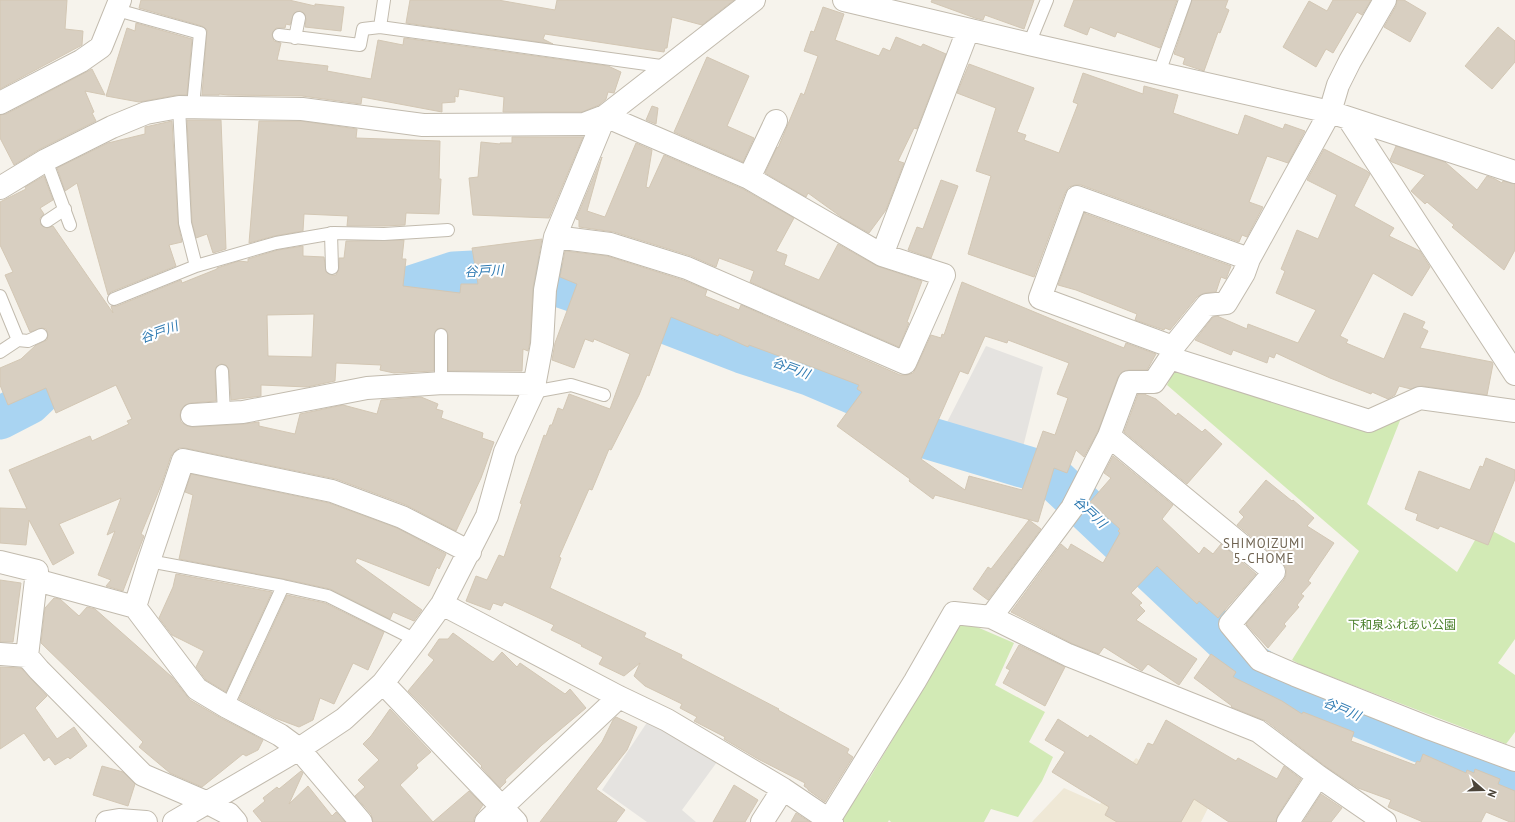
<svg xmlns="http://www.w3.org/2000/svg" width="1515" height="822" font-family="'PT Sans','Noto Sans JP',sans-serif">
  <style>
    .education { fill: #efe8d6 }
    .green { fill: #d2eab5 }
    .parking { fill: #e5e3e0 }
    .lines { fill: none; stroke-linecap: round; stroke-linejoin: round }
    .river { stroke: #a9d4f2; stroke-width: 43 }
    .building { fill: #d8cfc1; stroke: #d3c7b4; fill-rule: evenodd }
    .service-casing { stroke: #c2bbae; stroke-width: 14 }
    .minor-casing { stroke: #c2bbae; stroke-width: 24 }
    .service { stroke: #fff; stroke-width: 12 }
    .minor { stroke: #fff; stroke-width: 22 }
    .labels { text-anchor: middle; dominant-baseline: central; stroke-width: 4; stroke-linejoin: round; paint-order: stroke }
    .park-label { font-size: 12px; fill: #4a7f2a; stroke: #fff }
    .water-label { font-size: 13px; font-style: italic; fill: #2e7ab2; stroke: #fff }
    .neighbourhood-label { font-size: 13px; letter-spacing: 1px; fill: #6e6250; stroke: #fff }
  </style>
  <rect width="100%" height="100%" fill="#f6f3ec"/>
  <path class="education" d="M 1136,758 L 1208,808 L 1201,822 L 1032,822 L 1064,788 L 1100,804 Z"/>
  <path class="green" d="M 1176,367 L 1401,418 L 1367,504 L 1457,572 L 1483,526 L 1515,543 L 1515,639 L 1498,663 L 1515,675 L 1515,732 L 1506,744 L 1303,666 L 1292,660 L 1359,551 L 1167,385 Z
    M 970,624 L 1014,643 L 995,685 L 1045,712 L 1029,742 L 1053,757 L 1042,781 L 1018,817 L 991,809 L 984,822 L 891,822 L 889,820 L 888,822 L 843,822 L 837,818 L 868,781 L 946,649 L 954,627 Z"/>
  <path class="parking" d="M 986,346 L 1043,367 L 1020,459 L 992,453 L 940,436 Z
    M 648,721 L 717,762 L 682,810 L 696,822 L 647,822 L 602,790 Z"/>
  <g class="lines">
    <path class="river" d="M 351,290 L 405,289 L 454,273 L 513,270 L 654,318 L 742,352 L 809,374 L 856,394 L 925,437 L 1049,474 L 1253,666 L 1290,687 L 1419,741 L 1515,774
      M 0,418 L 29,403 L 76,358 L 89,353"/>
  </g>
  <path class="building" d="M 0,0 L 67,0 L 65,29 L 83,31 L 82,45 L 0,89 Z
    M 141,0 L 289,0 L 315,6 L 315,4 L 344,7 L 341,31 L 305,27 L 306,19 L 304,13 L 300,11 L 294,13 L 290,25 L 286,24 L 285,28 L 276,28 L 272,34 L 274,41 L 281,43 L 277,60 L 328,66 L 327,71 L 371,79 L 378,40 L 403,45 L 404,38 L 608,66 L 621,72 L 614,93 L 608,92 L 606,99 L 599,105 L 582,112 L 503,112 L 504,97 L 459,89 L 458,97 L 455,96 L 455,102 L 442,103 L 442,112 L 362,97 L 361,104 L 302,96 L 228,95 L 219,94 L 219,95 L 202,95 L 207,30 L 202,26 L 139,8 Z
    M 410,0 L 498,0 L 555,10 L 557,0 L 734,0 L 702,25 L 672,17 L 667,48 L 665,48 L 664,52 L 545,34 L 543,39 L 553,44 L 406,23 Z
    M 932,0 L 1034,0 L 1024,29 L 985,15 L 983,20 L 975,18 L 931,2 Z
    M 1074,0 L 1177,0 L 1160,48 L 1117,32 L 1115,37 L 1090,27 L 1087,35 L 1064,26 Z
    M 1192,0 L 1228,0 L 1225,8 L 1229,10 L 1220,33 L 1218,32 L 1204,71 L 1183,64 L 1185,58 L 1174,54 Z
    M 1333,0 L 1371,0 L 1362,15 L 1357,12 L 1333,53 L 1326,49 L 1316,67 L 1283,47 L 1309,1 L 1327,11 Z
    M 1397,0 L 1404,0 L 1426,13 L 1410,42 L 1384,27 L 1396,6 Z
    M 823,7 L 844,14 L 835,40 L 879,56 L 883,48 L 890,51 L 896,37 L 921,47 L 923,44 L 946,54 L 917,129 L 914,128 L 898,161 L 904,163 L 886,210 L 869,233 L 844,219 L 808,193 L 806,197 L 765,173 L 777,147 L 778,148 L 801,93 L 804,95 L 818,56 L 804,51 L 811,31 L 814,32 Z
    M 136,23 L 192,39 L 187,95 L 177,95 L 139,102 L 106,96 L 127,28 L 135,31 Z
    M 1498,27 L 1515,41 L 1515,62 L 1492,89 L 1465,66 Z
    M 707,57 L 749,76 L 727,126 L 754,138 L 743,162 L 674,132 Z
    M 969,64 L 1034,88 L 1017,132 L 1026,135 L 1024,140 L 1059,153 L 1078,104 L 1073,102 L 1083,73 L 1143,94 L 1144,86 L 1178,95 L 1173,113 L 1238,135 L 1245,115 L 1283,129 L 1285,124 L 1305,131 L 1288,163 L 1267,156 L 1249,202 L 1263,207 L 1247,237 L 1242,235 L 1239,242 L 1081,185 L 1075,185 L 1069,187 L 1065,193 L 1034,277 L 968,254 L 991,176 L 976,171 L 996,108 L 957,93 Z
    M 92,69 L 105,95 L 85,91 L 94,112 L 92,113 L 96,121 L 40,149 L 14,165 L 0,138 L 0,115 L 6,114 Z
    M 652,106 L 658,108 L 656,124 L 646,120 Z
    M 187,120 L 221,120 L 226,249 L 213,253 L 207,234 L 196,238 L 192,222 Z
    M 172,121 L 178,223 L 182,242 L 169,245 L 176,266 L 111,292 L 108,295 L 77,183 L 65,191 L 57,168 L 108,143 L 145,134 L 145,127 Z
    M 259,121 L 301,121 L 357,129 L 356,138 L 440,141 L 439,179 L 441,179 L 439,214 L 406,213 L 405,225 L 384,226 L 347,226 L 348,216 L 304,214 L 303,231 L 274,236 L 249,243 Z
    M 512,137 L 583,137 L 549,218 L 473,215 L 469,178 L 478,177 L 481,142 L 500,144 L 500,143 L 512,143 Z
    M 636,143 L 652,150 L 646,187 L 649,188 L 664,155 L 743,189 L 794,218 L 776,251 L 787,255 L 784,265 L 819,280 L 838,244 L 877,266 L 922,281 L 907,322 L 909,323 L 899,347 L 750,282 L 754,271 L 719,258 L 716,267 L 691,256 L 614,232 L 579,227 L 579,220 L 576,219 L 602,157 L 587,211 L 605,217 Z
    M 1396,146 L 1445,162 L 1477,190 L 1487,176 L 1495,179 L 1502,183 L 1503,181 L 1515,184 L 1515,250 L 1504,270 L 1452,227 L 1454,225 L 1427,202 L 1425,204 L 1411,191 L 1425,175 L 1392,162 L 1390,160 Z
    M 1324,149 L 1367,171 L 1370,174 L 1354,206 L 1394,228 L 1389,236 L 1420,251 L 1430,267 L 1412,296 L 1373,273 L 1340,336 L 1348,340 L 1346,343 L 1384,359 L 1404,313 L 1425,322 L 1422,328 L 1428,331 L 1420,348 L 1492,362 L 1493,364 L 1487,395 L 1422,386 L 1411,389 L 1399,386 L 1395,395 L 1388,399 L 1372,392 L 1371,394 L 1330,378 L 1276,353 L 1274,358 L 1269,356 L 1267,363 L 1233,350 L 1231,355 L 1195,340 L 1213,317 L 1217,316 L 1247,329 L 1248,324 L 1298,343 L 1316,310 L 1276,293 L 1285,271 L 1281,269 L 1297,230 L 1318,239 L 1337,195 L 1307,180 Z
    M 44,176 L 53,200 L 40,208 L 44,214 L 40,218 L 41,225 L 47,228 L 53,226 L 113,313 L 111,306 L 117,306 L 181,280 L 182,283 L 217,269 L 217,268 L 239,261 L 248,262 L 248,259 L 278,250 L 303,246 L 303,256 L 324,257 L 326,272 L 332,275 L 336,275 L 339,268 L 339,258 L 344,258 L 346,241 L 404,240 L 402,259 L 406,259 L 403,286 L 460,293 L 461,284 L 478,284 L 472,248 L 542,239 L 533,288 L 530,342 L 528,351 L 523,349 L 522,371 L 448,371 L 448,335 L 445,329 L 441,328 L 437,329 L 434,335 L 434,371 L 394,373 L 380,370 L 381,365 L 336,363 L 335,381 L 307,387 L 261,385 L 261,396 L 231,400 L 229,370 L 226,365 L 221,364 L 216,367 L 215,371 L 216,401 L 191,403 L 185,405 L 181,410 L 180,415 L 181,422 L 187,426 L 193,427 L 244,424 L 259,422 L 259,426 L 295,434 L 300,414 L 343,405 L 377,414 L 381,400 L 421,397 L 438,404 L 436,409 L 443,411 L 441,418 L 483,433 L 482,438 L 494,442 L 481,478 L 456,531 L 406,505 L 336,479 L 185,448 L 179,448 L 175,451 L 171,456 L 162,483 L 141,534 L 144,536 L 123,591 L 106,586 L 111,580 L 98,575 L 115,531 L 107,535 L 121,498 L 59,524 L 74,553 L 53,565 L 29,520 L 26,545 L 0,543 L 0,508 L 27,509 L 9,470 L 90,436 L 92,441 L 129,424 L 127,421 L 132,419 L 116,385 L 56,413 L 46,388 L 8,405 L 0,385 L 0,368 L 21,359 L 36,345 L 47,340 L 48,335 L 46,329 L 42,328 L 30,332 L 5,275 L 13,272 L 0,245 L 0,202 L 26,189 L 25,187 ZM 314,314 L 312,357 L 268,356 L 267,315 Z
    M 941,180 L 958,186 L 931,258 L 908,250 L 917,227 L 923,229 Z
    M 1084,213 L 1231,266 L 1226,279 L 1221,277 L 1216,292 L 1205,293 L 1197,297 L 1170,330 L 1165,328 L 1164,330 L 1135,320 L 1137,314 L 1076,290 L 1058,285 Z
    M 565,251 L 607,256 L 683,280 L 707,290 L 705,296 L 739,310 L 741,305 L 900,375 L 907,375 L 913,373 L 916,368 L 931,335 L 941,338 L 942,334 L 944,335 L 962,282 L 1061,323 L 1124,348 L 1126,343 L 1156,354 L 1147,370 L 1129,370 L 1122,372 L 1118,377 L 1098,431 L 1084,457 L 1076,450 L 1067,473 L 1054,468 L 1038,522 L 935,495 L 933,499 L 909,481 L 910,479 L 837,426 L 862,392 L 857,389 L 859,385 L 799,362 L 798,363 L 749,345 L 748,347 L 719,334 L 718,336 L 671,317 L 649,376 L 647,375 L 639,395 L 611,450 L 609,449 L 592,490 L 589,489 L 559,557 L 561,558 L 550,588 L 646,633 L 644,637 L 682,655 L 681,658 L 779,709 L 778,710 L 849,749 L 847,753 L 853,757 L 825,802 L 808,790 L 808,789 L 804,786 L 805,783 L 758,759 L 724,739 L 725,737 L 694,721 L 697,717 L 680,708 L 682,704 L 645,686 L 634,676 L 640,663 L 624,676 L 599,664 L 603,657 L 581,646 L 582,645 L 551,630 L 554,625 L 524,611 L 504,602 L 502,606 L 493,603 L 490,610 L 466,601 L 476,576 L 487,580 L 499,555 L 504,557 L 522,504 L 520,503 L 544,435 L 546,436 L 550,425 L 552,425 L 558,408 L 563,410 L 569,394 L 610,409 L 630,354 L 594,339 L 593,342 L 585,339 L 574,368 L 552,360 L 555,343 L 577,284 L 560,277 ZM 985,336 L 1007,343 L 1008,340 L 1069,363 L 1057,394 L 1068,398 L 1055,435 L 1043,431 L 1022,490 L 969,476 L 965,490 L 921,459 L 960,371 L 968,374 Z
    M 1138,394 L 1144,394 L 1156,399 L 1176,416 L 1178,413 L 1202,432 L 1205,429 L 1222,444 L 1187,484 L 1124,432 Z
    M 1113,456 L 1173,505 L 1162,519 L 1199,554 L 1204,547 L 1213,554 L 1221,544 L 1256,574 L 1218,618 L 1199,601 L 1197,604 L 1157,566 L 1131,593 L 1142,603 L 1139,605 L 1145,611 L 1136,620 L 1197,659 L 1179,685 L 1148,664 L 1142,671 L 1104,647 L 1099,654 L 1073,644 L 1011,612 L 1061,544 L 1068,550 L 1071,544 L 1103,563 L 1120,533 L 1118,531 L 1120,529 L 1090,502 L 1111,478 L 1104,473 Z
    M 1486,458 L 1515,470 L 1515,479 L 1488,545 L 1440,526 L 1438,529 L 1416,520 L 1418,514 L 1405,509 L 1419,471 L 1470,490 L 1480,466 L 1483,467 Z
    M 191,474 L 329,503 L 397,528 L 446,554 L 439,569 L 437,567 L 429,586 L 357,558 L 355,562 L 422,610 L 414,621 L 393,612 L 390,619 L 330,589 L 284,579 L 179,559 L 193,495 L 185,492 Z
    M 1266,480 L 1292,501 L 1293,500 L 1314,518 L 1307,526 L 1334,543 L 1308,581 L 1311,583 L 1301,594 L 1304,596 L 1297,605 L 1299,607 L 1284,624 L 1286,626 L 1268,648 L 1246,624 L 1284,580 L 1286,575 L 1286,568 L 1282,562 L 1237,525 L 1244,517 L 1239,512 Z
    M 1029,520 L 1041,529 L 988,600 L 973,589 L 988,567 L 991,569 Z
    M 176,574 L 272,592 L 226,692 L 206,680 L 196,667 L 204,651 L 172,635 L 159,618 L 173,587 Z
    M 0,580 L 21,583 L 13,642 L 0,642 Z
    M 287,595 L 325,603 L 384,632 L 368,670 L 353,663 L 334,704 L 320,698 L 313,720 L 299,727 L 275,718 L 239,699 Z
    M 54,598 L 60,599 L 79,616 L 87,607 L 95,609 L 172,677 L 190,700 L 221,718 L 263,740 L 258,750 L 246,756 L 243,754 L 202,787 L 170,773 L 139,747 L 143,742 L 41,643 L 45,608 Z
    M 453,633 L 493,662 L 502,652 L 517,667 L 520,663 L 565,694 L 570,689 L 586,708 L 542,745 L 505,780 L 506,782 L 500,788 L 481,767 L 482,766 L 408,691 L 434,660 L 428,655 L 439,639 L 448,639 Z
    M 1019,645 L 1065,667 L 1045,706 L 1003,683 L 1010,670 L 1006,668 Z
    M 1211,654 L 1236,672 L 1233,677 L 1282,701 L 1302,714 L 1303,712 L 1354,732 L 1351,741 L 1415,765 L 1417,761 L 1420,762 L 1423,754 L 1466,773 L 1467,770 L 1474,773 L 1475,769 L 1500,779 L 1498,784 L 1515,791 L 1515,822 L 1510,822 L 1486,812 L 1481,822 L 1423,822 L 1388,807 L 1391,800 L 1358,788 L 1325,766 L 1266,721 L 1231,707 L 1232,706 L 1194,678 Z
    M 0,667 L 21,668 L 47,696 L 35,708 L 57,739 L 74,727 L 87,746 L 70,759 L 68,757 L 55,765 L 49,757 L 44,761 L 24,733 L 0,749 Z
    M 390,709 L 431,752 L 416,765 L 418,768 L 400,785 L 433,822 L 373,822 L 371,814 L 355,796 L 365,787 L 358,780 L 379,760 L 363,744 L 371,736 Z
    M 616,717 L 637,727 L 627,750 L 596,789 L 625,810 L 616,822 L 540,822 L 602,742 L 613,720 Z
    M 1058,719 L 1088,738 L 1090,735 L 1137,765 L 1148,743 L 1153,745 L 1166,720 L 1236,761 L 1238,758 L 1277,779 L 1284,766 L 1301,779 L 1278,815 L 1276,822 L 1229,822 L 1194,799 L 1181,822 L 1117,822 L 1105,815 L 1109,807 L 1052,772 L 1065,752 L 1045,740 Z
    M 102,766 L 123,772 L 135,784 L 128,806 L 93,795 Z
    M 301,771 L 303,773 L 289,804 L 308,786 L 332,816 L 336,812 L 345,822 L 262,822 L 253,811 L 265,801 L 263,798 L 277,787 L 279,789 Z
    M 734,785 L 758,800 L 745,822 L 713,822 Z
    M 469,791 L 483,805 L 474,818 L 474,822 L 433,822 Z
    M 1321,794 L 1342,808 L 1331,822 L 1303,822 Z
    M 796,813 L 810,822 L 791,822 Z"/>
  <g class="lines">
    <defs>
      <path id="service" d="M 384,0 L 380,27 L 668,67
        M 117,10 L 200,33 L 193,106
        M 279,35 L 360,45 L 363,29 L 380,27
        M 295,38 L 299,18
        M 1029,44 L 1047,0
        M 1159,73 L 1185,0
        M 179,107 L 185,223 L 196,266
        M 46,160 L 70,225
        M 47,221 L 65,209
        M 331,233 L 332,268
        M 0,296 L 18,340 L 0,352
        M 114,299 L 196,266 L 276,243 L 334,233 L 384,234 L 448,230
        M 441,335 L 441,384
        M 18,340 L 28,341 L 41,335
        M 222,371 L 224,414
        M 533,392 L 571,385 L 604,395
        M 149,561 L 283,586 L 328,596 L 416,640
        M 227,707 L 283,586"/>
      <path id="minor" d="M 844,0 L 1029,44 L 1330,112 L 1515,172
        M 0,103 L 81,61 L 101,47 L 120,0
        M 1348,118 L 1515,374
        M 749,178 L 776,121
        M 0,188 L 46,160 L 112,127 L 146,113 L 179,107 L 302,109 L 423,125 L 584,124 L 605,116 L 749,178 L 882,255 L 944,275 L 905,363 L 687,268 L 610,244 L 555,237
        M 882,255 L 968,30
        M 1173,347 L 1040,298 L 1077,197 L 1249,259
        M 1170,358 L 1369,421 L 1420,398 L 1515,411
        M 192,415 L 243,412 L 367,388 L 443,383 L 535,384
        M 1109,436 L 1274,572 L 1230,624 L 1260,660 L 1295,675 L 1431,729 L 1515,760
        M 0,562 L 37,571 L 27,656 L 39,670 L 143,775 L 208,803 L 229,814 L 236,822
        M 36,580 L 135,607 L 197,689 L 227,707 L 280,735 L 299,749 L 361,822
        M 442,604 L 619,697 L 667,720 L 783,789 L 832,822
        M 135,607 L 149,561 L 183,460 L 332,491 L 402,517 L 470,552
        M 991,617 L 1072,508 L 1109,436 L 1129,382 L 1154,382 L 1170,358 L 1173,347 L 1207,305 L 1226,303 L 1244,273 L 1249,259 L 1330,112 L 1338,85 L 1350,61 L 1385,0
        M 0,654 L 27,656
        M 383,683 L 516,822
        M 829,820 L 915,681 L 954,613 L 991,617 L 1068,655 L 1258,731 L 1318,776 L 1385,822
        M 107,822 L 119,820 L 146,822
        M 174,822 L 299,749 L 344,719 L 383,683 L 416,640 L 442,604 L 487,516 L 505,452 L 533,392 L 542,344 L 545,290 L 555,237 L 605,116 L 754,0
        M 486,822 L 619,697
        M 762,822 L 783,789
        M 1288,822 L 1318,776"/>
    </defs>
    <use href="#service" class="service-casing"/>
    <use href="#minor" class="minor-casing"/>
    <use href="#service" class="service"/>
    <use href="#minor" class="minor"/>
  </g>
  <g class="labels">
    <g class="park-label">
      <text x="1402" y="624">下和泉ふれあい公園</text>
    </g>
    <g class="water-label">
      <text transform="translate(484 271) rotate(-3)">谷戸川</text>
      <text transform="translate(159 332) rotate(-20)">谷戸川</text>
      <text transform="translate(791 368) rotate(20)">谷戸川</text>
      <text transform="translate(1090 512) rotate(43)">谷戸川</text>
      <text transform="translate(1342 709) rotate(23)">谷戸川</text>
    </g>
    <g class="neighbourhood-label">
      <text x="1264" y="543">SHIMOIZUMI<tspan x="1264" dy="15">5-CHOME</tspan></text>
    </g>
  </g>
  <g transform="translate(1483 790) rotate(110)" stroke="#ffffff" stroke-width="3" paint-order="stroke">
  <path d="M0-3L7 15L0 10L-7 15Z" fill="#4b4439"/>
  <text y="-6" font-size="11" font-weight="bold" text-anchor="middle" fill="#4b4439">N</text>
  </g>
</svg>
